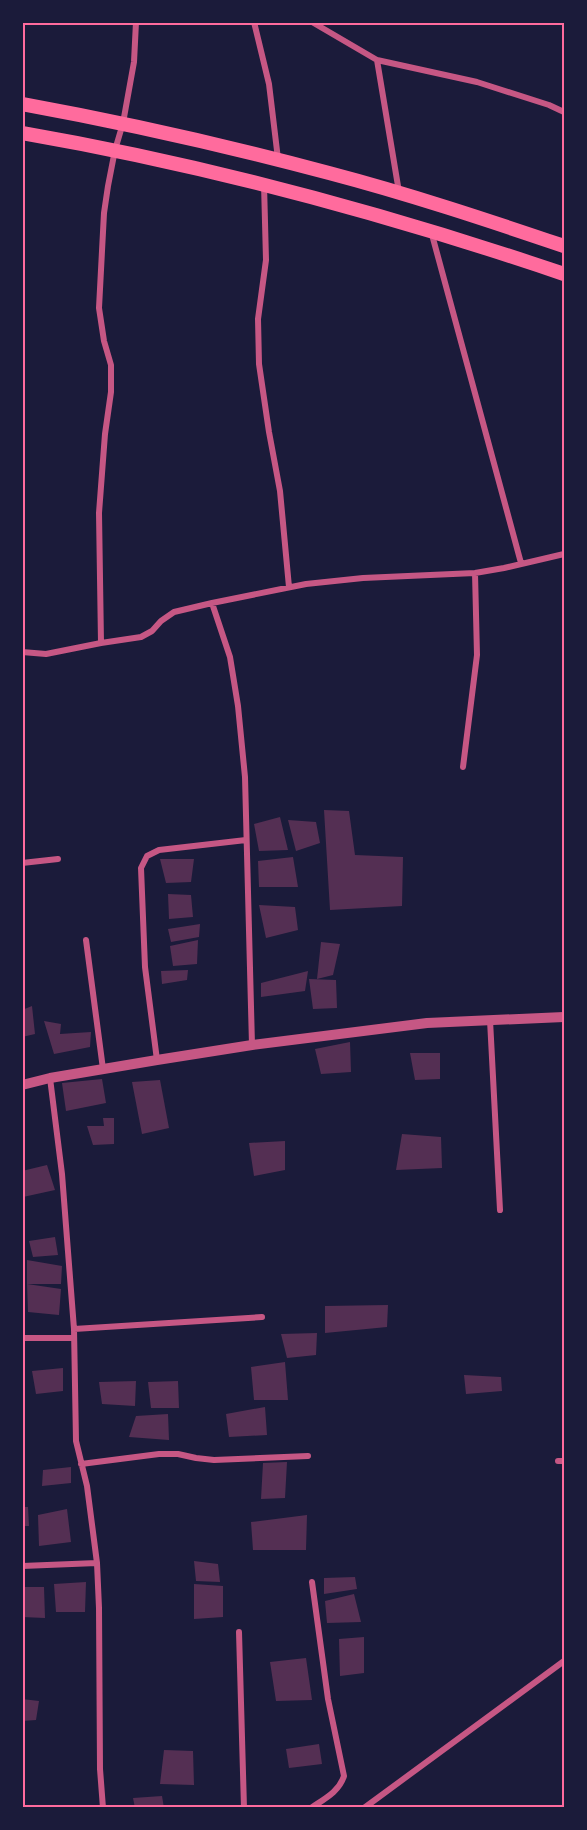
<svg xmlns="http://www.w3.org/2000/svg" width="587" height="1830" font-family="Figtree,sans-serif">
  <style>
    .building { fill: #542f53 }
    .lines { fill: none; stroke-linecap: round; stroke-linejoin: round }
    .minor { stroke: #c65784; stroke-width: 6 }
    .tertiary { stroke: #c65784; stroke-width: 10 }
    .primary { stroke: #ff6b9d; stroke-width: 14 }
    .neatline { fill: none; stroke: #ff6b9d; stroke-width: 2 }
  </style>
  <rect width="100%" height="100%" fill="#1b1b3a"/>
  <path class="building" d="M 324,810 L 349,811 L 355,855 L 403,857 L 402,906 L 330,910 Z
    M 280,817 L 288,850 L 259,851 L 254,824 Z
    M 288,820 L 316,822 L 320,843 L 296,851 Z
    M 293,857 L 298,887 L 259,887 L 258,861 Z
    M 160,859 L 194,859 L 191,882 L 166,883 Z
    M 168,894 L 191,895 L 193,917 L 169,919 Z
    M 259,905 L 295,907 L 298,930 L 266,938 Z
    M 200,924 L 199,937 L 171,942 L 168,929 Z
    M 198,940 L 197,964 L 173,966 L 170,946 Z
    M 321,942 L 340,944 L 333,975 L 317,979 Z
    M 188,970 L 187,980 L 162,984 L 161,971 Z
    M 308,971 L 305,991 L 261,997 L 261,983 Z
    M 309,979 L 336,980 L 337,1008 L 313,1009 Z
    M 32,1006 L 35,1034 L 22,1037 L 22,1010 Z
    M 44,1021 L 61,1024 L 60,1034 L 91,1032 L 90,1047 L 54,1054 Z
    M 350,1042 L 351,1072 L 321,1074 L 315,1049 Z
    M 410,1053 L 440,1053 L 440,1079 L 415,1080 Z
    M 102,1079 L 106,1103 L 66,1111 L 62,1083 Z
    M 160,1080 L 169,1128 L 142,1134 L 132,1082 Z
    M 103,1118 L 114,1118 L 114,1144 L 93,1145 L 87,1126 L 104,1126 Z
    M 402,1134 L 441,1137 L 442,1168 L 396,1170 Z
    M 285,1141 L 285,1170 L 254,1176 L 249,1143 Z
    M 47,1165 L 55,1190 L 23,1197 L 22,1171 Z
    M 55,1237 L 58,1255 L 33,1257 L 29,1241 Z
    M 27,1260 L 62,1266 L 61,1284 L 27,1284 Z
    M 27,1284 L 61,1289 L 59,1315 L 28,1312 Z
    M 388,1305 L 387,1327 L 325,1333 L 325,1306 Z
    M 317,1333 L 316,1355 L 287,1358 L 281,1334 Z
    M 285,1362 L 288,1400 L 254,1400 L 251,1367 Z
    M 63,1368 L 63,1391 L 36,1394 L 32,1371 Z
    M 464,1375 L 501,1377 L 502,1391 L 466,1394 Z
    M 136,1381 L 135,1406 L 102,1404 L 99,1382 Z
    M 178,1381 L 179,1408 L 151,1408 L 148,1382 Z
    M 265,1407 L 267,1435 L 229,1437 L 226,1414 Z
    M 168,1414 L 169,1440 L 129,1437 L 136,1416 Z
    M 287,1462 L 285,1498 L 261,1499 L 263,1463 Z
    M 71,1467 L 71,1483 L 42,1486 L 43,1470 Z
    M 22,1507 L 28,1507 L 29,1526 L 22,1526 Z
    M 67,1509 L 71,1542 L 39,1546 L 38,1515 Z
    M 307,1515 L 306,1550 L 253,1550 L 251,1522 Z
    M 194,1561 L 218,1564 L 220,1582 L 196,1581 Z
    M 355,1577 L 357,1589 L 324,1594 L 324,1578 Z
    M 86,1582 L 85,1612 L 56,1612 L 54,1584 Z
    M 194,1584 L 223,1586 L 223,1617 L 194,1619 Z
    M 22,1587 L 44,1587 L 45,1618 L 22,1617 Z
    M 354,1594 L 361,1622 L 327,1623 L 325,1601 Z
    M 364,1637 L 364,1673 L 340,1676 L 339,1639 Z
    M 306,1658 L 312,1700 L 276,1701 L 270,1662 Z
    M 22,1699 L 39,1701 L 36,1720 L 22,1721 Z
    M 319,1744 L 322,1764 L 289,1768 L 286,1749 Z
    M 164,1750 L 193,1751 L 194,1785 L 160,1784 Z
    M 162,1796 L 164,1808 L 135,1808 L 133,1798 Z"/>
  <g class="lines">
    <path class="minor" d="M 254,22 L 269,84 L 278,159
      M 312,22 L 377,60 L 477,82 L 549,105 L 564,112
      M 377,60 L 399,192
      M 264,184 L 266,260 L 258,319 L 259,364 L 269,432 L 280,491 L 289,587
      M 431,231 L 521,563
      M 212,603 L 230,657 L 238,706 L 245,777 L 252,1045
      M 101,643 L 99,513 L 105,434 L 111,392 L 111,365 L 104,341 L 99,308 L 104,213 L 108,186 L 115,150 L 123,123 L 134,62 L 136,22
      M 22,652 L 46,654 L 101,643 L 141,637 L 152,631 L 161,621 L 174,612 L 212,603 L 306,584 L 363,578 L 475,573 L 504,568 L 564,554
      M 463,767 L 477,655 L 475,573
      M 22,863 L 58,859
      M 86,940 L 103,1069
      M 490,1020 L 500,1210
      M 157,1060 L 145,967 L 141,868 L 147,856 L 159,850 L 246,840
      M 50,1078 L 62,1174 L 74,1329 L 76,1441 L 87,1486 L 97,1563 L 99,1608 L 100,1769 L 103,1808
      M 74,1329 L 262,1317
      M 22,1338 L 74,1338
      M 558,1461 L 564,1461
      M 81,1464 L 159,1454 L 178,1454 L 196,1458 L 214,1460 L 308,1456
      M 22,1566 L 97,1563
      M 239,1632 L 244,1808
      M 311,1808 C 324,1799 339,1792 344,1776 L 328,1699 L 312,1582
      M 364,1808 L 564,1661"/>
    <path class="tertiary" d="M 22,1085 L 50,1078 L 157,1060 L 252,1045 L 427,1023 L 564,1017"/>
    <path class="primary" d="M 22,104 C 126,123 228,146 329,173 C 409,194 487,220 564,246
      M 22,133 C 207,165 387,214 564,274"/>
  </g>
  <rect width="587" height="1830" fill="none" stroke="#1b1b3a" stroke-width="48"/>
  <rect x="24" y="24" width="539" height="1782" class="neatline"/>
</svg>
